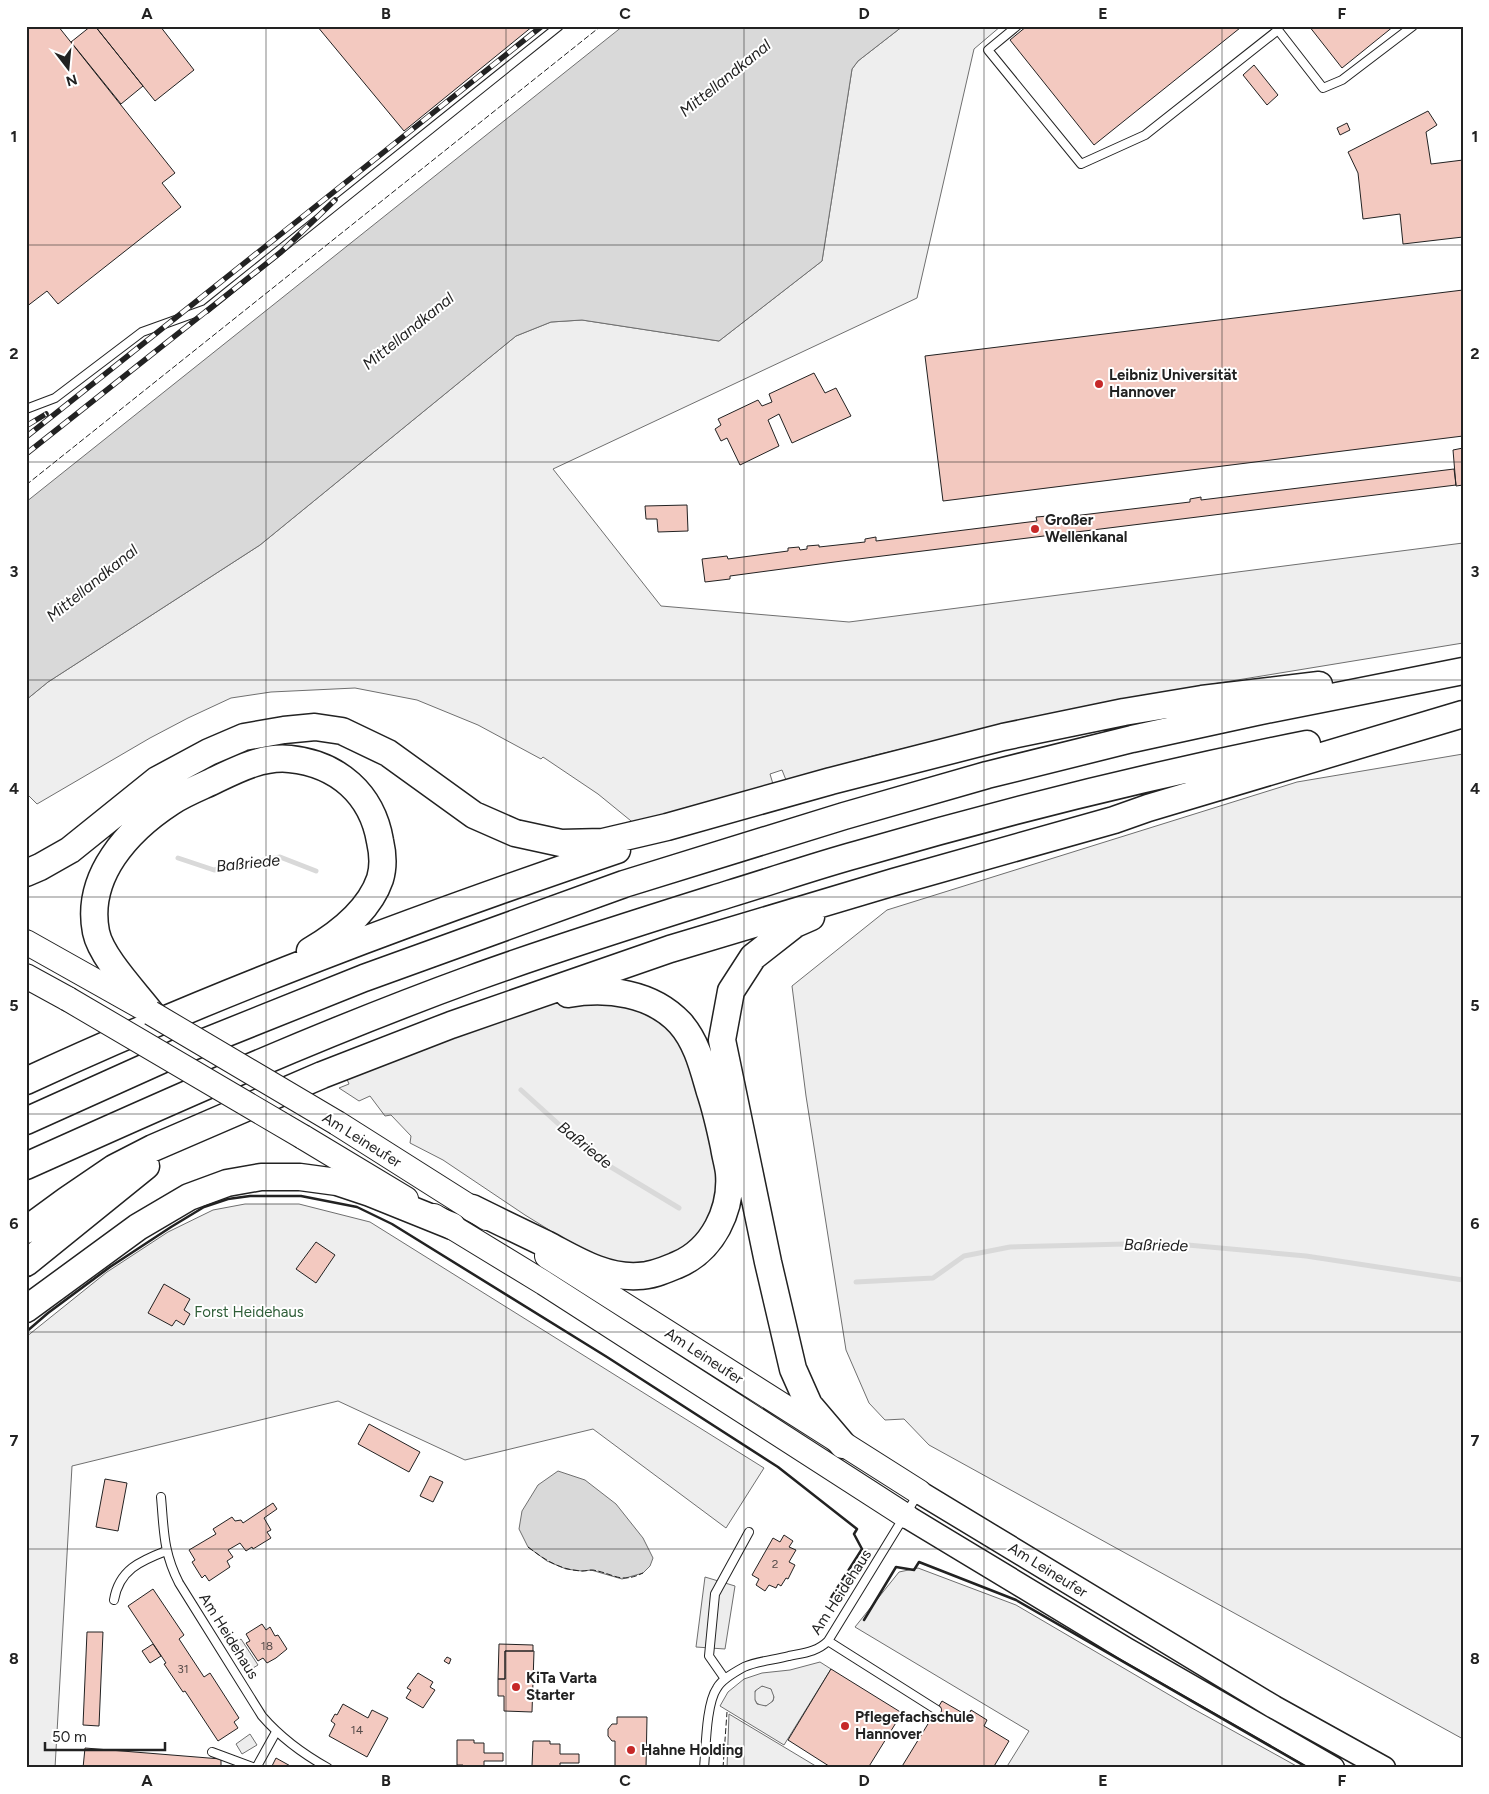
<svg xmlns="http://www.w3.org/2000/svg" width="1489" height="1794" font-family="Figtree,sans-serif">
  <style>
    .green { fill: #eee; stroke: #6f6f6f }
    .parking { fill: #ededed; stroke: #6f6f6f; fill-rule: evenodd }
    .water { fill: #d9d9d9; stroke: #6f6f6f }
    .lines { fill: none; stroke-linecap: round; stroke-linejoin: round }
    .stream { stroke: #d9d9d9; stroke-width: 5 }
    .building { fill: #f3c9c0; stroke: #222 }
    .service-casing { stroke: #222; stroke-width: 10 }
    .primary-casing { stroke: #222; stroke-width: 25 }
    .trunk-casing { stroke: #222; stroke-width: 26 }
    .motorway-casing { stroke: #222; stroke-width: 29 }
    .service { stroke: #fff; stroke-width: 8 }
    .primary { stroke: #fff; stroke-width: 22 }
    .trunk { stroke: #fff; stroke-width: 24 }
    .motorway { stroke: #fff; stroke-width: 26 }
    .rail-casing { stroke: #222; stroke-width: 5.5 }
    .rail { stroke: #fff; stroke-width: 4; stroke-dasharray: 11; stroke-linecap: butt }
    .trunk-bridge-casing { stroke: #222; stroke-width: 26; stroke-linecap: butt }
    .trunk-bridge { stroke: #fff; stroke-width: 24 }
    .fence { stroke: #222; stroke-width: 1; stroke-dasharray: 6 2.5; stroke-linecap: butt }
    .wall { stroke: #222; stroke-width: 2.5 }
    .grid { fill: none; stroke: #222; stroke-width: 1; stroke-opacity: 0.55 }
    .poi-dot { fill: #c62828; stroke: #fff; stroke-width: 2 }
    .labels { text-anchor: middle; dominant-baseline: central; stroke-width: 4; stroke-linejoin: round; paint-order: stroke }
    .number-label { font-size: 12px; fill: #564c4a }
    .poi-label { font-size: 15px; font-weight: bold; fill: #222; stroke: #fff; text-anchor: start }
    .street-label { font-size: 15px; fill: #222; stroke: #fff }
    .park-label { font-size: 15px; fill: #2f5e38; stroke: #fff }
    .water-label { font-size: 16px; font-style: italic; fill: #222; stroke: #fff }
    .neatline { fill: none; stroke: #222; stroke-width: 2 }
    .grid-label { font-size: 16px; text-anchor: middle; font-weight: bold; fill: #222 }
  </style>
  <rect width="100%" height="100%" fill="#fff"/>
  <path class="green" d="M 903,26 L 1001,26 L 974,49 L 917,298 L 553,469 L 661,606 L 849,622 L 1463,543 L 1463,643 L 1158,693 L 1020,721 L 876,755 L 786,780 L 782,770 L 770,774 L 773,784 L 636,825 L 598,794 L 543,757 L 541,759 L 478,725 L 417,700 L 355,688 L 271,692 L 231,698 L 188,718 L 150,738 L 37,804 L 26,793 L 26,700 L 48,682 L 260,545 L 516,336 L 551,322 L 582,320 L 719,341 L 822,261 L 852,69 L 858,61 Z
    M 1463,754 L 1463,1739 L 929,1445 L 904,1419 L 885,1420 L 869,1403 L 846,1350 L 806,1096 L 792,986 L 887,910 L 1297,782 Z
    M 611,997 L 666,1023 L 693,1063 L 719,1166 L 714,1206 L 701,1231 L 683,1248 L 663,1259 L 625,1264 L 585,1252 L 525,1215 L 443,1160 L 410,1143 L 411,1136 L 391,1115 L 385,1116 L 370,1096 L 359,1101 L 339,1088 L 349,1084 L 346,1077 L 526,1010 L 560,1000 Z
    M 245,1204 L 299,1204 L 370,1222 L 764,1468 L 726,1528 L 593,1429 L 465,1460 L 338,1401 L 72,1466 L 55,1768 L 26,1768 L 26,1337 L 107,1272 L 168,1232 L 213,1210 Z
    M 918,1568 L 1016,1605 L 1190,1707 L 1300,1768 L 1006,1768 L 1029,1731 L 855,1627 L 899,1572 Z
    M754 1696a10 10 0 1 1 20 0a10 10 0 1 1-20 0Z
    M 729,1714 L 819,1768 L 727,1768 Z"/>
  <path class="parking" d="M 705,1577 L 735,1586 L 725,1649 L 696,1647 Z
    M 241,1639 L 258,1665 L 248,1671 L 232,1646 Z
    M 820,1662 L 831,1669 L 784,1745 L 720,1706 L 728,1692 L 744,1679 L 762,1673 L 790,1670 ZM 762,1686 L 771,1689 L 774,1697 L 773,1701 L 766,1706 L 757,1704 L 755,1700 L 755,1691 Z
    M 250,1734 L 257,1745 L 242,1754 L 236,1744 Z"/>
  <path class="water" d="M 623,26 L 903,26 L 858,61 L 852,69 L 822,261 L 719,341 L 582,320 L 551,322 L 516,336 L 260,545 L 48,682 L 26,700 L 26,502 Z
    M 558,1471 L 585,1480 L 616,1504 L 643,1538 L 653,1558 L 650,1566 L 643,1573 L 622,1579 L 591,1570 L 582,1571 L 566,1569 L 547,1561 L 528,1547 L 519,1529 L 522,1511 L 538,1485 Z"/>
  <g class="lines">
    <path class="stream" d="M 178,858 L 214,870 L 280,857 L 316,871
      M 521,1090 L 596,1158 L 679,1208
      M 856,1282 L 933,1278 L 964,1256 L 1010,1247 L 1166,1243 L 1306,1256 L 1463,1280"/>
  </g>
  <path class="building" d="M 26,26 L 58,26 L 175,173 L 162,183 L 181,207 L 58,304 L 47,291 L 26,307 Z
    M 91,26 L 95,26 L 143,86 L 121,104 L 71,42 Z
    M 95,26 L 160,26 L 194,70 L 155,101 Z
    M 317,26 L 533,26 L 404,131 Z
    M 1027,26 L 1238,26 L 1240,28 L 1094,145 L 1010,40 Z
    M 1309,26 L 1394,26 L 1342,68 Z
    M 1254,65 L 1278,95 L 1267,105 L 1243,75 Z
    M 1428,111 L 1437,125 L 1426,132 L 1431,164 L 1463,160 L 1463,237 L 1403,244 L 1400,214 L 1363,219 L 1358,173 L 1348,152 Z
    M 1347,123 L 1350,130 L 1340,135 L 1337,128 Z
    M 1463,290 L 1463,436 L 943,501 L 925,356 Z
    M 814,373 L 825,393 L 836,388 L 851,416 L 792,443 L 779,414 L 768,420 L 779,446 L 740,465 L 727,438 L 721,441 L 715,429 L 721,425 L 718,419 L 758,400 L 762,406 L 772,402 L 769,394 Z
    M 1463,448 L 1463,485 L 1456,486 L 1453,450 Z
    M 1454,469 L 1456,485 L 842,561 L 730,576 L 730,579 L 705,582 L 702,559 L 727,556 L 728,559 L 788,551 L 788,548 L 799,547 L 800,550 L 807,549 L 807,546 L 819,545 L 819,547 L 865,542 L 865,539 L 876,537 L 876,541 L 1037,521 L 1036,517 L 1048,516 L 1048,519 L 1190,502 L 1190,499 L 1201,497 L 1201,500 Z
    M 687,505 L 688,531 L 658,532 L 657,519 L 646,519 L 645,506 Z
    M 316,1242 L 335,1255 L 316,1283 L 296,1269 Z
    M 164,1284 L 190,1299 L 184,1310 L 190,1314 L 184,1325 L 176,1320 L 172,1326 L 148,1313 Z
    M 369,1424 L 420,1452 L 409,1472 L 358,1444 Z
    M 430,1476 L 443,1482 L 433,1502 L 420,1496 Z
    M 105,1479 L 127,1483 L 118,1531 L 96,1527 Z
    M 273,1503 L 277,1509 L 264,1518 L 271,1530 L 267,1532 L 271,1538 L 253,1549 L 252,1547 L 246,1551 L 240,1543 L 228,1550 L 233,1557 L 227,1561 L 230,1567 L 209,1581 L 205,1575 L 202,1578 L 192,1562 L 195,1560 L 189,1550 L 216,1534 L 213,1529 L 232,1517 L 235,1521 L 241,1520 L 243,1523 Z
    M 784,1535 L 793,1541 L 789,1547 L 796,1550 L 789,1562 L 795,1565 L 788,1579 L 786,1578 L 781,1586 L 778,1584 L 776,1588 L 769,1585 L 765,1591 L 756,1585 L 759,1579 L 752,1575 L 773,1538 L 780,1542 Z
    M 153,1589 L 184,1635 L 179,1639 L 181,1642 L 204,1677 L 210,1673 L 239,1718 L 234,1722 L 238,1728 L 218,1741 L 185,1691 L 183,1692 L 164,1664 L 166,1663 L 128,1606 Z
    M 262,1624 L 266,1630 L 270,1627 L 275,1636 L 278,1635 L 287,1649 L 276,1658 L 267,1663 L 263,1658 L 258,1661 L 246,1643 L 250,1641 L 246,1634 Z
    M 87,1632 L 103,1632 L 99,1726 L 83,1725 Z
    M 153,1644 L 161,1656 L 150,1663 L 142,1651 Z
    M 499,1644 L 533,1645 L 533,1651 L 505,1651 L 505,1679 L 498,1679 Z
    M 505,1651 L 534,1651 L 532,1712 L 504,1711 L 504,1696 L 498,1696 L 498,1679 L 505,1679 Z
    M 447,1657 L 451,1659 L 449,1664 L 444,1661 Z
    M 831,1669 L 902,1713 L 868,1768 L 832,1768 L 788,1740 Z
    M 418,1673 L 433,1682 L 430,1687 L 435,1690 L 423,1708 L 406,1698 L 411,1690 L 407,1688 Z
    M 942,1701 L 968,1716 L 971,1710 L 987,1720 L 984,1726 L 1009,1741 L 993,1768 L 901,1768 Z
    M 343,1704 L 368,1718 L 372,1710 L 388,1718 L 367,1757 L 329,1736 L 335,1724 L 331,1721 L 335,1714 L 337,1715 Z
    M 617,1717 L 647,1717 L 646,1768 L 615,1768 L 615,1741 L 612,1741 L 608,1736 L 608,1729 L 612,1724 L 617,1724 Z
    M 457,1740 L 474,1740 L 474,1743 L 484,1743 L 484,1753 L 503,1753 L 503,1761 L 484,1761 L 484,1768 L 463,1768 L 463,1765 L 457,1765 Z
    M 533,1741 L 550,1741 L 550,1744 L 560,1744 L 560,1754 L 579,1754 L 579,1763 L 560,1763 L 560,1768 L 532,1766 Z
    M 85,1748 L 221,1759 L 221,1768 L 83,1768 Z
    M 276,1758 L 294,1768 L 271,1768 Z"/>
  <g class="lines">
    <defs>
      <path id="service" d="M 1017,26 L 988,50 L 1081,164 L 1145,135 L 1278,30 L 1323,88 L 1342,80 L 1413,26
        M 26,409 L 55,398 L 142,332 L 206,309 L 559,26
        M 161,1497 C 164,1530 163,1552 179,1583 L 262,1716 C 281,1738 303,1754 328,1768
        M 114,1600 C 119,1570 140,1561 166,1551
        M 828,1641 L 937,1710
        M 725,1679 L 709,1656 L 715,1594 L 749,1532
        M 212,1752 L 255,1768
        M 256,1768 L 276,1732
        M 704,1768 C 706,1747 706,1704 717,1688 C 722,1679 735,1672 744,1667 C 758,1661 774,1660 789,1656 C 803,1653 817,1652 828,1641 L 918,1494"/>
      <path id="primary" d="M 919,1492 L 1274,1707 L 1384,1768
        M 906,1516 L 1126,1649 L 1333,1768"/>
      <path id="trunk" d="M 26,942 L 147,1010
        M 26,976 L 68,999
        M 337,1123 L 487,1218
        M 303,1137 L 406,1199
        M 434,1216 L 544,1283 L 906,1516
        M 547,1256 L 919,1492"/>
      <path id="motorway" d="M 26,873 L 40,867 L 70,850 L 157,780 L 209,752 L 244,737 L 284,730 L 315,727 L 342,731 L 388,753 L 474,815 L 515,833 L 561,843 L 603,842 L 667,827 L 831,781 L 1003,737 L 1124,712 L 1202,699 L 1319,685
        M 811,917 L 795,924 L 753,957 L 731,991 L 722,1040 L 768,1262 L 793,1369 L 809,1405 L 843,1445
        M 151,1013 C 135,992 101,957 96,932 C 85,876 128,830 171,802 C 183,794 198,788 211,782 C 236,770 262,756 290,759 C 338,764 372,794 380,841 C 383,854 384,866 380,879 C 369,911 339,934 310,951
        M 26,1081 C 218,992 417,918 617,850
        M 26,1121 L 177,1053 L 364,978 L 624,884 L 844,816 L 987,775 L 1132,739 L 1256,712 L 1463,671
        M 26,1166 C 173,1100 320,1034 471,979 C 556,948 643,921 729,894 C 772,881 815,866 859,854 C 1006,811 1156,774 1307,744
        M 472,1208 C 496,1220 521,1232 546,1244 C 575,1259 604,1278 638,1276 C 652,1276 665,1270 677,1265 C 713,1250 732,1210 729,1173 C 728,1164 725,1155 724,1147 C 720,1128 716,1110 710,1092 C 703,1068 697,1042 680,1023 C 652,993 607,987 568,994
        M 26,1230 L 67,1200 L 114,1168 L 153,1148 L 322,1075 L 451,1025 L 670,949 L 894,882 L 1114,820 L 1148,808 L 1463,714
        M 26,1263 L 146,1166
        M 26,1309 L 138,1227 L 189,1197 L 227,1183 L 261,1177 L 300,1177 L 337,1182 L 370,1193 L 452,1226"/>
    </defs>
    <use href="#service" class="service-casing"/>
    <use href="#primary" class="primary-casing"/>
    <use href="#trunk" class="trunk-casing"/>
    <use href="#motorway" class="motorway-casing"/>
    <use href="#service" class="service"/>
    <use href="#primary" class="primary"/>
    <use href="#trunk" class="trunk"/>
    <use href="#motorway" class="motorway"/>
    <defs>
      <path id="rail" d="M 26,426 L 46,414
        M 26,437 L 542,26
        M 26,454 L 281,252 L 335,200"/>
    </defs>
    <use href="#rail" class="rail-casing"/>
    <use href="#rail" class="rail"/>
    <defs>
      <path id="trunk-bridge" d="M 68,999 L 303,1137
        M 151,1013 L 337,1123"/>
    </defs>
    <use href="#trunk-bridge" class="trunk-bridge-casing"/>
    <use href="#trunk-bridge" class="trunk-bridge"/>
    <path class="fence" d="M 26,485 L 601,26
      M 528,1547 C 545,1560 560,1570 582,1571 C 586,1571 589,1570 593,1570 C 615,1574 620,1584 643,1573
      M 723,1768 L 727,1712"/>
    <path class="wall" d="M 26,1332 L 48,1313 L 110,1267 L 171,1227 L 204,1207 L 228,1199 L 250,1196 L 301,1196 L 357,1207 L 392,1224 L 607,1357 L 778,1467 L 857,1529 L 854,1534 L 862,1549 L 829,1601
      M 864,1620 L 896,1567 L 914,1570 L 919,1562 L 1016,1600 L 1308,1768"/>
  </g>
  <path class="grid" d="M 266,26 L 266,1768M 506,26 L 506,1768M 744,26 L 744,1768M 984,26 L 984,1768M 1222,26 L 1222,1768M 26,245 L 1463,245M 26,462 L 1463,462M 26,680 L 1463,680M 26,897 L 1463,897M 26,1114 L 1463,1114M 26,1332 L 1463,1332M 26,1549 L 1463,1549"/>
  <g class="poi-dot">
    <circle cx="1099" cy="384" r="5"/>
    <circle cx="1035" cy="529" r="5"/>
    <circle cx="516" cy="1687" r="5"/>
    <circle cx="845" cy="1726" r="5"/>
    <circle cx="631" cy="1750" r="5"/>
  </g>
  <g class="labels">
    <g class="number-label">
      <text x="775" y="1564">2</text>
      <text x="267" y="1646">18</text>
      <text x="183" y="1669">31</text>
      <text x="357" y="1730">14</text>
    </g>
    <g class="poi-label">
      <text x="1109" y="375">Leibniz Universität<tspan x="1109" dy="17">Hannover</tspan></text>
      <text x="1045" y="520">Großer<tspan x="1045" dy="17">Wellenkanal</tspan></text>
      <text x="526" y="1678">KiTa Varta<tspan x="526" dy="17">Starter</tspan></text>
      <text x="855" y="1717">Pflegefachschule<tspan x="855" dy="17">Hannover</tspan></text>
      <text x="641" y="1750">Hahne Holding</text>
    </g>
    <g class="street-label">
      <text transform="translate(362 1140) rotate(32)">Am Leineufer</text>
      <text transform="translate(704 1356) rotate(33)">Am Leineufer</text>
      <text transform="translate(1048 1570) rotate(32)">Am Leineufer</text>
      <text transform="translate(841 1592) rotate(-57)">Am Heidehaus</text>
      <text transform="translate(229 1636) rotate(58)">Am Heidehaus</text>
    </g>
    <g class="park-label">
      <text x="249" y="1312">Forst Heidehaus</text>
    </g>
    <g class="water-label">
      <text transform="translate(725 78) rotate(-39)">Mittellandkanal</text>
      <text transform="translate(408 331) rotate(-39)">Mittellandkanal</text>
      <text transform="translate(92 583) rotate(-39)">Mittellandkanal</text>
      <text transform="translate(248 863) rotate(-6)">Baßriede</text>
      <text transform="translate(585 1145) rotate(39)">Baßriede</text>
      <text transform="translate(1156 1245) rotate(1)">Baßriede</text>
    </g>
  </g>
  <rect width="1489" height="1794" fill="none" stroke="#ffffff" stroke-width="55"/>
  <g transform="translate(68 68) rotate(164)" stroke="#ffffff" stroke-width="4" paint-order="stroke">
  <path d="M0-4L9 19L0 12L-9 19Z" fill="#222222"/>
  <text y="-8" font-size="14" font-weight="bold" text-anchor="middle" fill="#222222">N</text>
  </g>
  <path d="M45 1742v8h120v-8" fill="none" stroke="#222222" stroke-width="2.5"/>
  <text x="52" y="1742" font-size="15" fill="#222222" stroke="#ffffff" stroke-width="4" paint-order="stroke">50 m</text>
  <rect x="28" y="28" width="1434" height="1738" class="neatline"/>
  <g class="grid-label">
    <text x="147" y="19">A</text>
    <text x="386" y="19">B</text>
    <text x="625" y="19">C</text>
    <text x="864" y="19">D</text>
    <text x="1103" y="19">E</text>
    <text x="1342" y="19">F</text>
    <text x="14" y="142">1</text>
    <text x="1475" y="142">1</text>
    <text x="14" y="359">2</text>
    <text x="1475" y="359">2</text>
    <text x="14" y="577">3</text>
    <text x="1475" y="577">3</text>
    <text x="14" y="794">4</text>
    <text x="1475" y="794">4</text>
    <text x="14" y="1011">5</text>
    <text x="1475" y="1011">5</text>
    <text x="14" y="1229">6</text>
    <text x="1475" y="1229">6</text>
    <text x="14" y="1446">7</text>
    <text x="1475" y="1446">7</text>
    <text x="14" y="1664">8</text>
    <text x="1475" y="1664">8</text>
    <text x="147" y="1786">A</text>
    <text x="386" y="1786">B</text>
    <text x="625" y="1786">C</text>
    <text x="864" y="1786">D</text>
    <text x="1103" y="1786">E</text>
    <text x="1342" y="1786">F</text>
  </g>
</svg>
